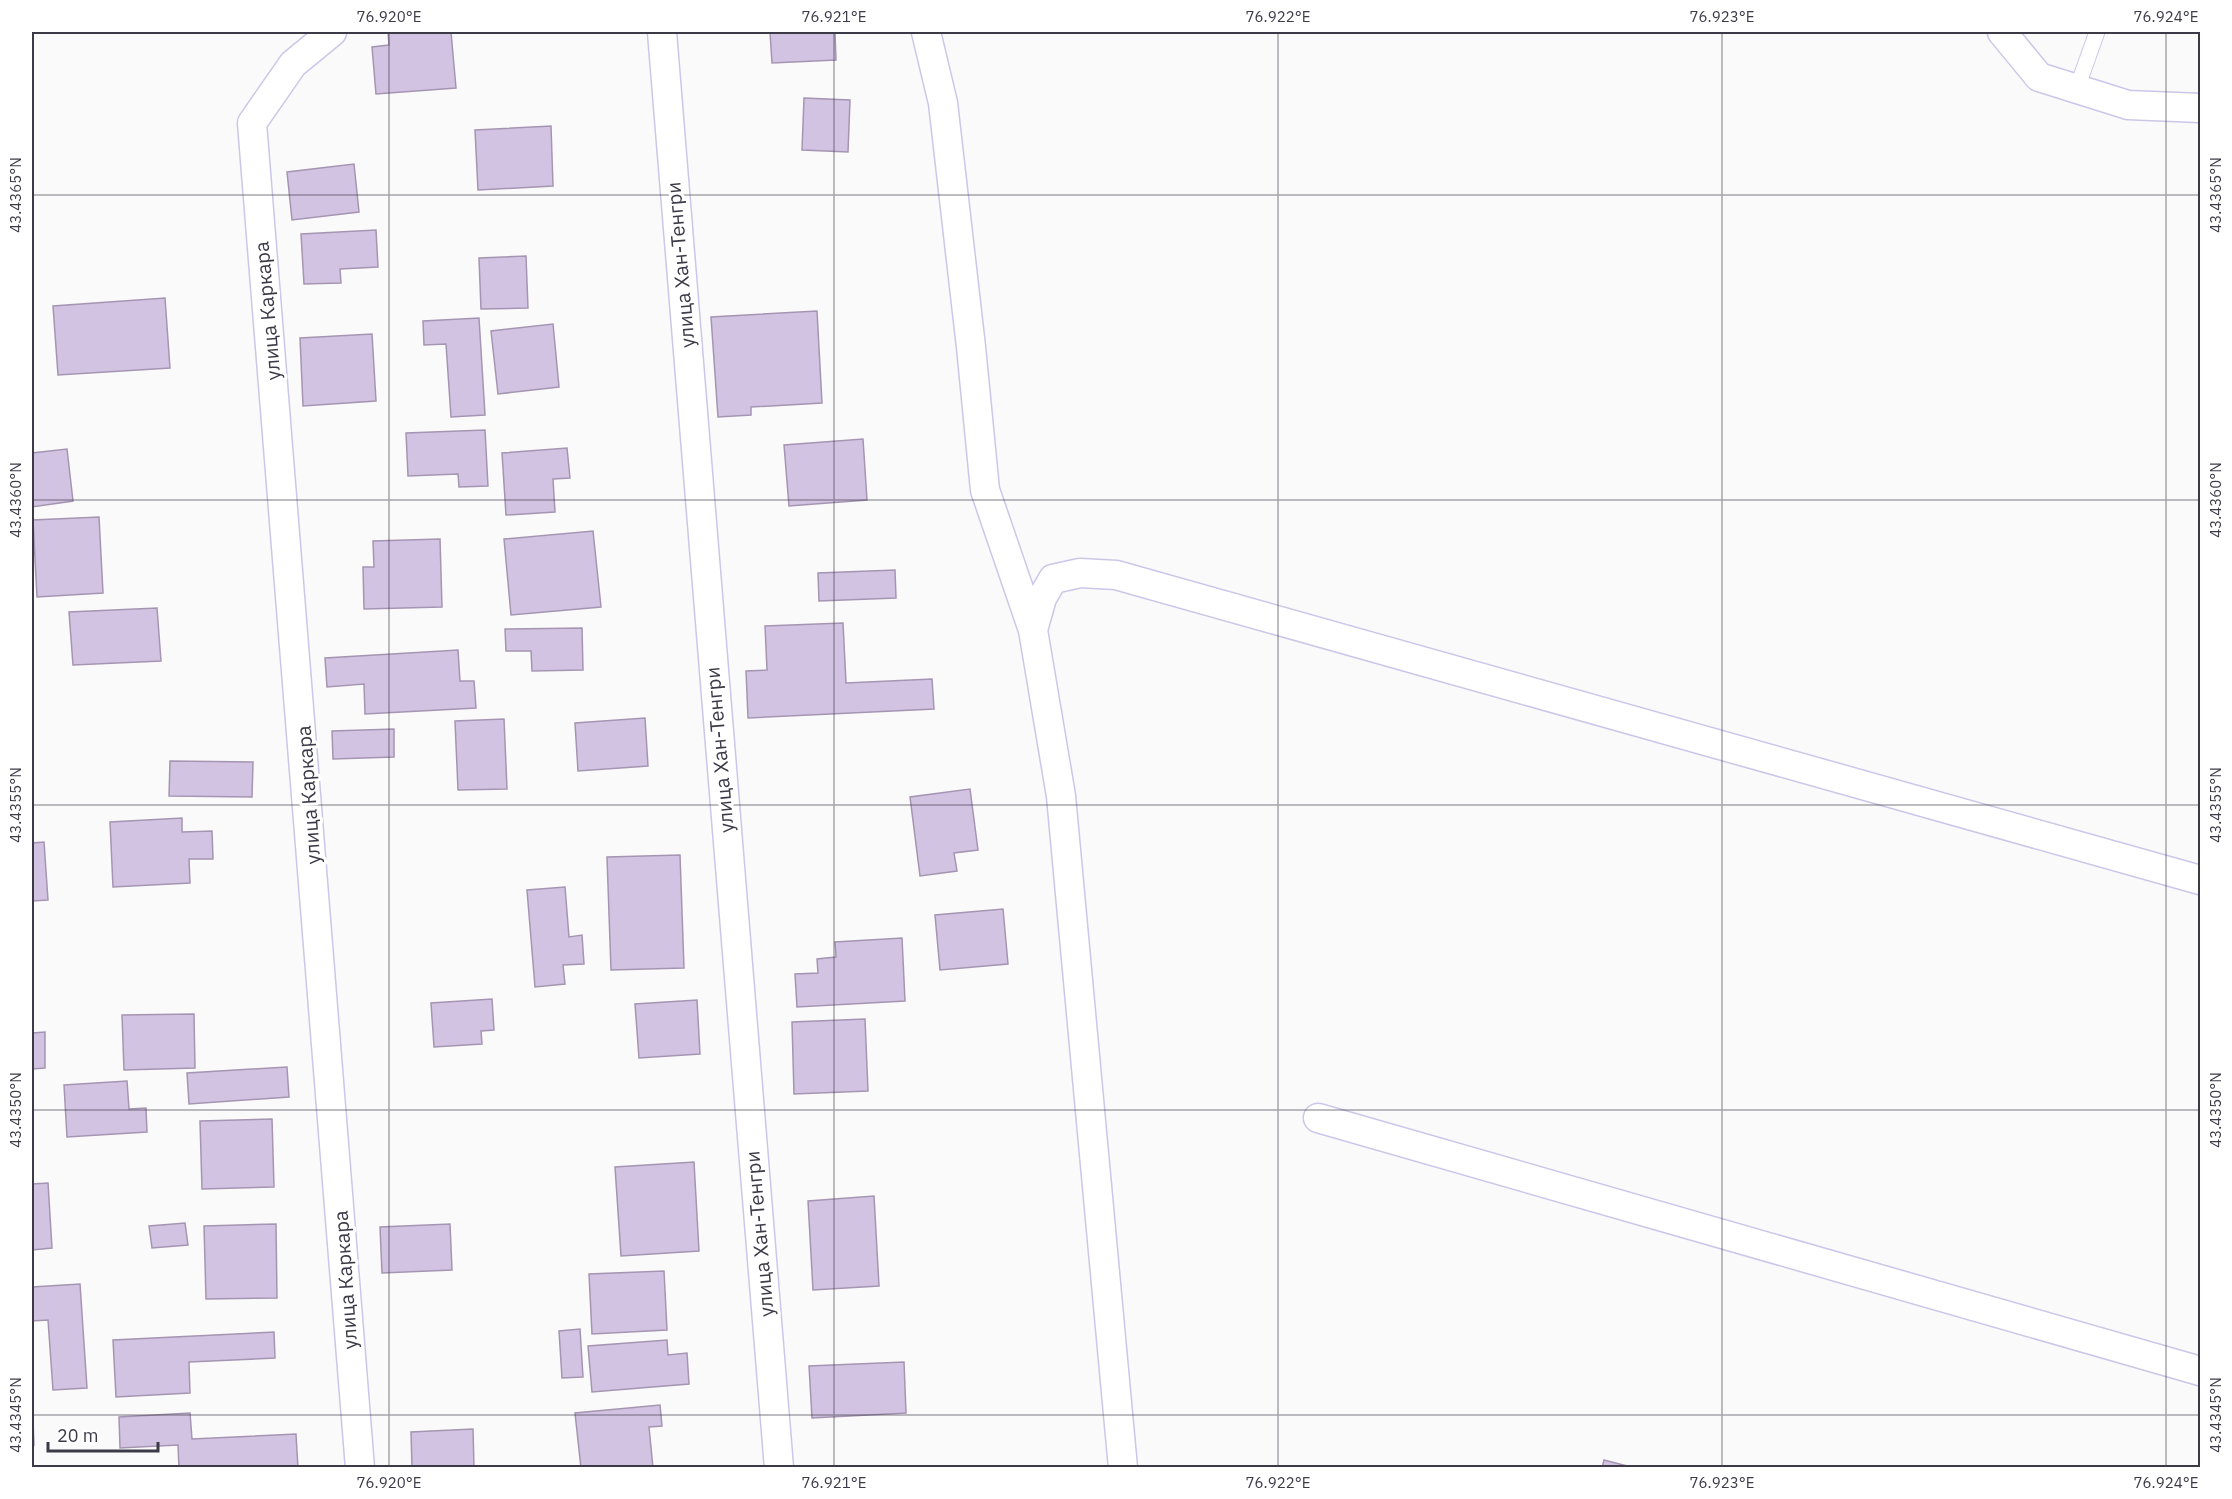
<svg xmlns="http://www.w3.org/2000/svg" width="2232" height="1499" font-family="'IBM Plex Sans',sans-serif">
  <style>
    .building { fill: #d3c3e2; stroke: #a595b2; stroke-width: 1.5 }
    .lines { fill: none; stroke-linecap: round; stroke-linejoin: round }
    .lane-casing { stroke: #cbc7e9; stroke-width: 17 }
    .street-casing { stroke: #cbc7e9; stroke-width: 31 }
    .lane { stroke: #fff; stroke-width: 15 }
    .street { stroke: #fff; stroke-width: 28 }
    .ticks { fill: none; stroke: #3c3a47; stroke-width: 1.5; stroke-opacity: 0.45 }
    .labels { text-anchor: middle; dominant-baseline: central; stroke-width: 6; stroke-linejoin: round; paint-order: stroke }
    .street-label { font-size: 20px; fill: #3c3a47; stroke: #fff }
    .neatline { fill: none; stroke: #3c3a47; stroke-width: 2 }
    .ticks-label { font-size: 15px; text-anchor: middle; fill: #3c3a47 }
  </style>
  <rect width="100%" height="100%" fill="#fafafa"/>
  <path class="building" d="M 388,32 L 451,32 L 456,88 L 376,94 L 372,47 L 389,45 Z
    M 770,32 L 835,32 L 836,60 L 772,63 Z
    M 804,98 L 850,100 L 848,152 L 802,150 Z
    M 551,126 L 553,186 L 478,190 L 475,130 Z
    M 354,164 L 359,212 L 292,220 L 287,172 Z
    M 376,230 L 378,267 L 340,269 L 341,283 L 304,284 L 301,234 Z
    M 526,256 L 528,308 L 481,309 L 479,258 Z
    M 165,298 L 170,368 L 58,375 L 53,306 Z
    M 817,311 L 822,403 L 751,407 L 751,415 L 718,417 L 711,317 Z
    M 479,318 L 485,415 L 451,417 L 446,344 L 424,345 L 423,321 Z
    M 553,324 L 559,387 L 498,394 L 491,331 Z
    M 372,334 L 376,401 L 303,406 L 300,338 Z
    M 485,430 L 488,486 L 459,487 L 458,474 L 408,476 L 406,433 Z
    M 863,439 L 867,500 L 789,506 L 784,445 Z
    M 567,448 L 570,478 L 553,479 L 555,512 L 506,515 L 502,453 Z
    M 67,449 L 73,501 L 32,507 L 32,453 Z
    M 99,517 L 103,593 L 37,597 L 33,520 Z
    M 593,531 L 601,607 L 511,615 L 504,539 Z
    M 440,539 L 442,607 L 364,609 L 363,567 L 374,567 L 373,541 Z
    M 895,570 L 896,598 L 819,601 L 818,573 Z
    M 157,608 L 161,661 L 73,665 L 69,612 Z
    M 843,623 L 846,683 L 932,679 L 934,709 L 748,718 L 746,671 L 767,670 L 765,626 Z
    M 582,628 L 583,670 L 532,671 L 531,651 L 506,651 L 505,629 Z
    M 458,650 L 460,681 L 474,681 L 476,708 L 365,714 L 364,684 L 327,687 L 325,658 Z
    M 645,718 L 648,766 L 578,771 L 575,723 Z
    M 504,719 L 507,789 L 458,790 L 455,721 Z
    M 394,729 L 394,757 L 333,759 L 332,731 Z
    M 170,761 L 253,762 L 252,797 L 169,796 Z
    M 970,789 L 978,850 L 954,853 L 957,871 L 920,876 L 910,797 Z
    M 182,818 L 182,832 L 212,831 L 213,859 L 189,859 L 190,883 L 113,887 L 110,822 Z
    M 44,842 L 48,900 L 32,901 L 32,843 Z
    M 680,855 L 684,968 L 611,970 L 607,857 Z
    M 565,887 L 569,937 L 582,935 L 584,964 L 563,965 L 565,984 L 535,987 L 527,890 Z
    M 1003,909 L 1008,964 L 940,970 L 935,915 Z
    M 902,938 L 905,1001 L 797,1007 L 795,974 L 818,973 L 817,959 L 836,957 L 835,942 Z
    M 492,999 L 494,1030 L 481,1031 L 482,1044 L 434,1047 L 431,1003 Z
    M 697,1000 L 700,1054 L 639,1058 L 635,1004 Z
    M 194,1014 L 195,1068 L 124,1070 L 122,1015 Z
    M 865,1019 L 868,1091 L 794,1094 L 792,1022 Z
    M 45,1032 L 45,1068 L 32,1069 L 32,1033 Z
    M 287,1067 L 289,1097 L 189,1104 L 187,1073 Z
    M 127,1081 L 129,1109 L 146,1108 L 147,1132 L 67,1137 L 64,1085 Z
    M 272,1119 L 274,1187 L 202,1189 L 200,1121 Z
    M 694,1162 L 699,1251 L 621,1256 L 615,1167 Z
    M 48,1183 L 52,1248 L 32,1250 L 32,1184 Z
    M 874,1196 L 879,1286 L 813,1290 L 808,1201 Z
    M 185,1223 L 188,1245 L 152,1248 L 149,1226 Z
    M 276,1224 L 277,1298 L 206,1299 L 204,1226 Z
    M 450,1224 L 452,1270 L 382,1273 L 380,1227 Z
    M 664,1271 L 667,1330 L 592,1334 L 589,1274 Z
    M 80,1284 L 87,1388 L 53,1390 L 48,1320 L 32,1321 L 32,1287 Z
    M 580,1329 L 583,1377 L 562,1378 L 559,1331 Z
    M 274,1332 L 275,1358 L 189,1362 L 190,1393 L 116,1397 L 113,1340 Z
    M 667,1340 L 668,1355 L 687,1353 L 689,1384 L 592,1392 L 588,1346 Z
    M 904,1362 L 906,1413 L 812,1418 L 809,1366 Z
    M 32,1398 L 34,1445 L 32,1445 Z
    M 660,1405 L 662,1426 L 649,1427 L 653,1468 L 581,1468 L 575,1413 Z
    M 190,1413 L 192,1439 L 296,1434 L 298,1468 L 179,1468 L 178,1445 L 120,1448 L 119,1417 Z
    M 473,1429 L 474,1468 L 412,1468 L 411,1432 Z
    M 1604,1460 L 1635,1468 L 1602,1468 Z"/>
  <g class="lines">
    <defs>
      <path id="lane" d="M 2077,88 L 2097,32"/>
      <path id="street" d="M 332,32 L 293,64 L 252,123 L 360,1468
        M 662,32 L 779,1468
        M 926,32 L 943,103 L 971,347 L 985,490 L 1033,630
        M 2002,32 L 2039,77 L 2128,105 L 2200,108
        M 1318,1118 L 2200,1371
        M 1123,1468 L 1061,796 L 1033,630 L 1042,598 L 1053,579 L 1080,573 L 1116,575 L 2200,880"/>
    </defs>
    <use href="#lane" class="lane-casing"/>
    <use href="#street" class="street-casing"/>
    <use href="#lane" class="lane"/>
    <use href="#street" class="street"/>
  </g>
  <path class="ticks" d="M 389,32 L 389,1468M 834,32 L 834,1468M 1278,32 L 1278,1468M 1722,32 L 1722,1468M 2166,32 L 2166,1468M 32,195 L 2200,195M 32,500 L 2200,500M 32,805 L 2200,805M 32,1110 L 2200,1110M 32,1415 L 2200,1415"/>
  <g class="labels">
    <g class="street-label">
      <text transform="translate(680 265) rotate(-95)">улица Хан-Тенгри</text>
      <text transform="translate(267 311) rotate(-95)">улица Каркара</text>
      <text transform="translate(719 750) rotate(-95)">улица Хан-Тенгри</text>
      <text transform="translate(308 795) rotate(-94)">улица Каркара</text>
      <text transform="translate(759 1234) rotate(-95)">улица Хан-Тенгри</text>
      <text transform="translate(345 1280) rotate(-94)">улица Каркара</text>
    </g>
  </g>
  <rect width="2232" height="1499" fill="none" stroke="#ffffff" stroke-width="66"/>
  <path d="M48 1442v9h110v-9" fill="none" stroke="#3c3a47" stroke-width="3"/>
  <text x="57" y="1442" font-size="18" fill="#3c3a47" stroke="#ffffff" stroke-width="4.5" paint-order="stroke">20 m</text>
  <rect x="33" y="33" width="2166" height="1433" class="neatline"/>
  <g class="ticks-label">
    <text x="389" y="22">76.920°E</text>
    <text x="834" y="22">76.921°E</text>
    <text x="1278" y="22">76.922°E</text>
    <text x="1722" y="22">76.923°E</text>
    <text x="2166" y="22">76.924°E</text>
    <text transform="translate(16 195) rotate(-90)" y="5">43.4365°N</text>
    <text transform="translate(2216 195) rotate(-90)" y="5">43.4365°N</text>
    <text transform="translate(16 500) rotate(-90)" y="5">43.4360°N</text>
    <text transform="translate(2216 500) rotate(-90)" y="5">43.4360°N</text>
    <text transform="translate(16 805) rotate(-90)" y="5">43.4355°N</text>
    <text transform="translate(2216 805) rotate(-90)" y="5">43.4355°N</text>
    <text transform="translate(16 1110) rotate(-90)" y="5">43.4350°N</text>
    <text transform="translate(2216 1110) rotate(-90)" y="5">43.4350°N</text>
    <text transform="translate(16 1415) rotate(-90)" y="5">43.4345°N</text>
    <text transform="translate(2216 1415) rotate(-90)" y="5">43.4345°N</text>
    <text x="389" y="1488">76.920°E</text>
    <text x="834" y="1488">76.921°E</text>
    <text x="1278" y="1488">76.922°E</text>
    <text x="1722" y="1488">76.923°E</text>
    <text x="2166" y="1488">76.924°E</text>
  </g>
</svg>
